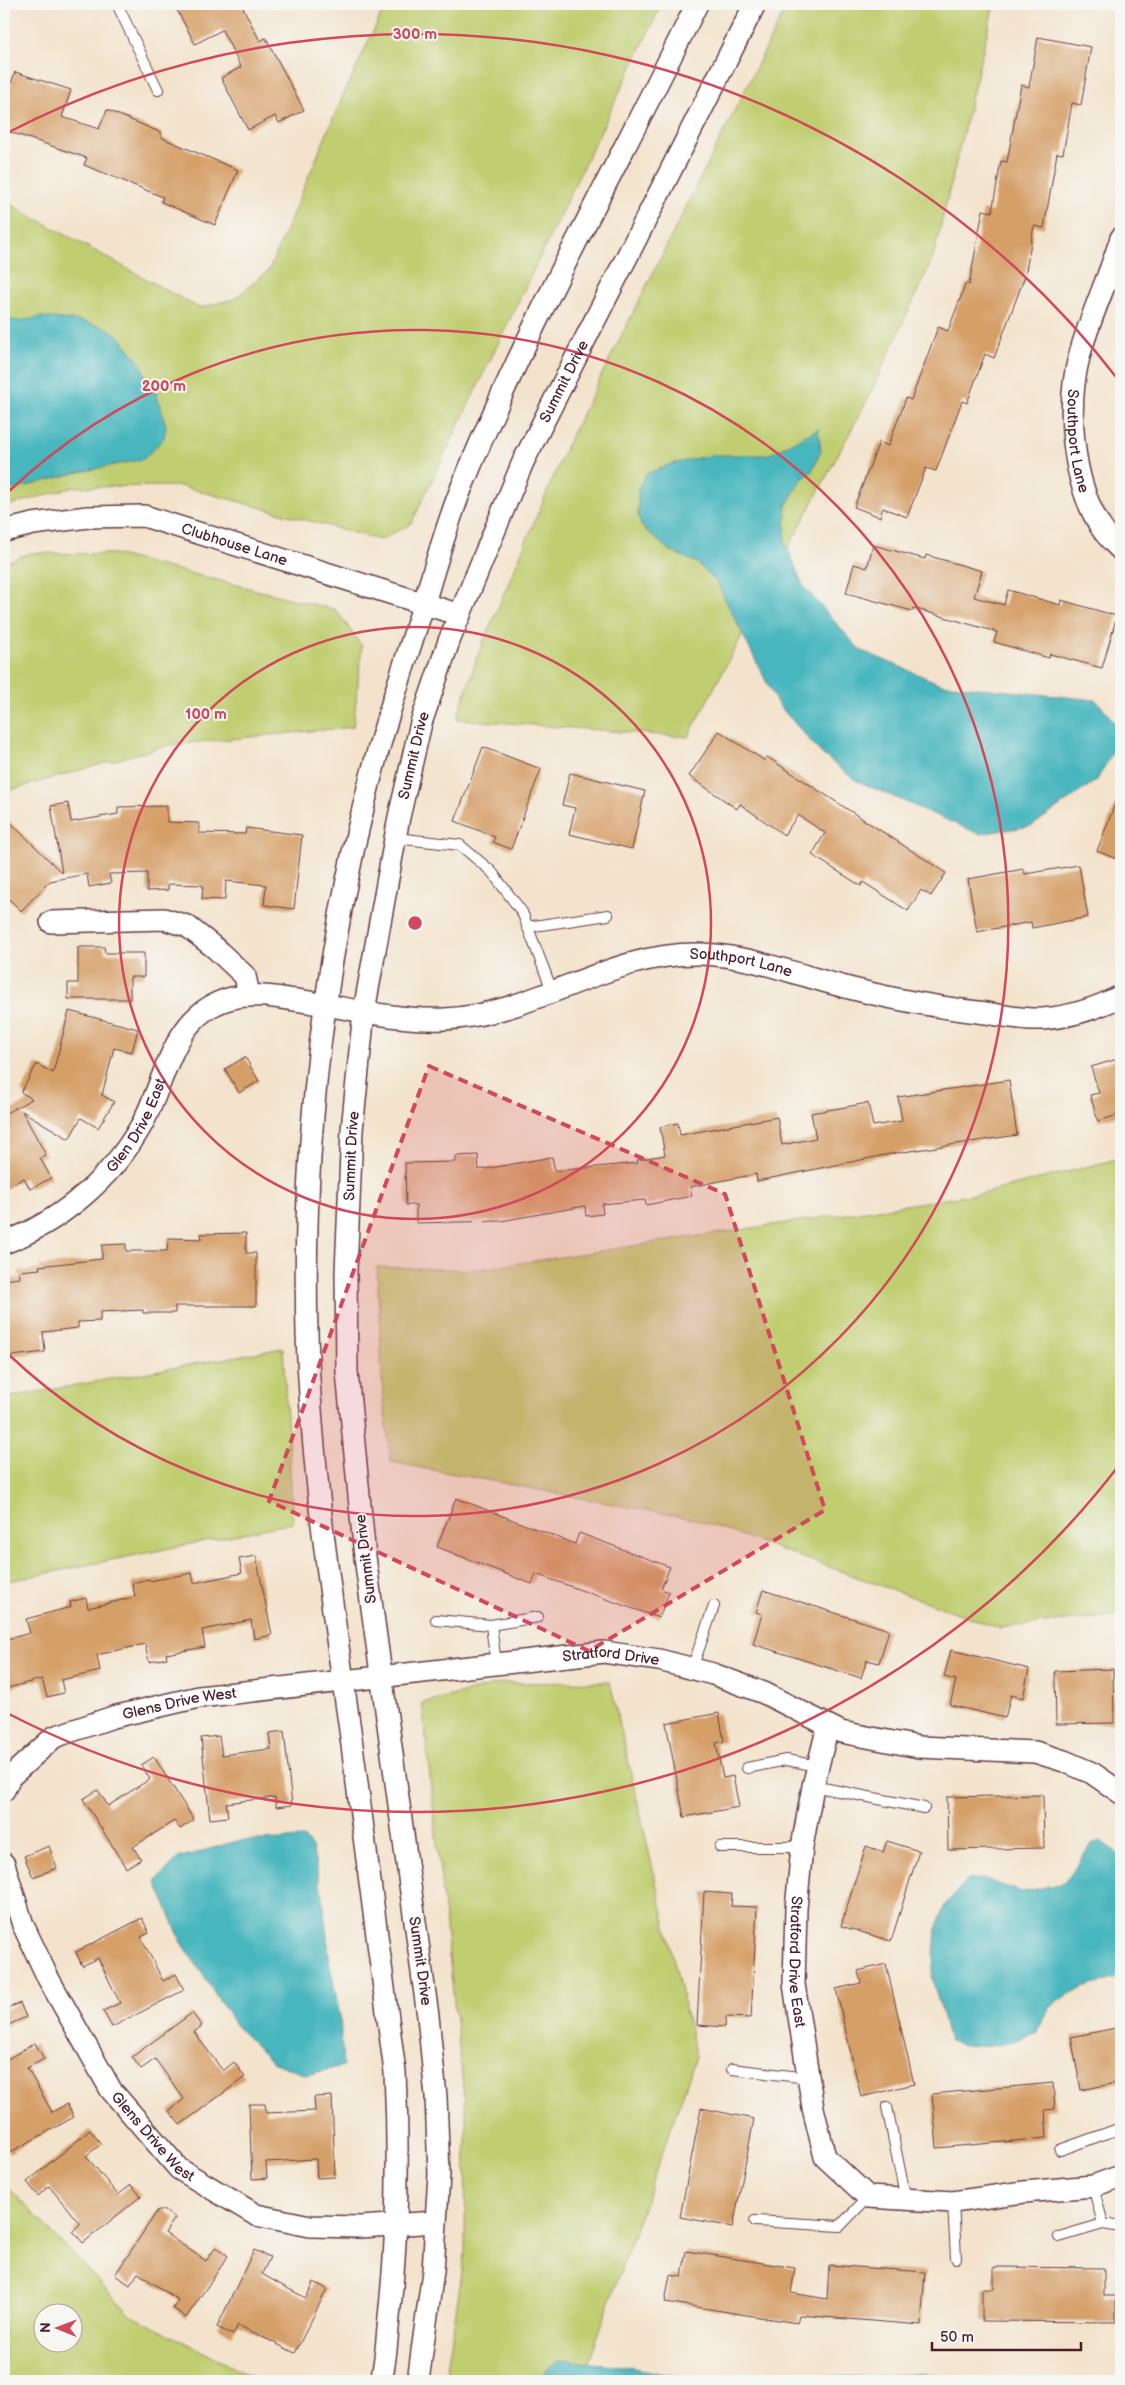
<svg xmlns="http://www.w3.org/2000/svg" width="1125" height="2385" viewBox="0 0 1125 2385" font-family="'Balsamiq Sans',sans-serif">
  <rect width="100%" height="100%" fill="#f6f6f2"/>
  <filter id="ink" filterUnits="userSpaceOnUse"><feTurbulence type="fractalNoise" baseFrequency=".02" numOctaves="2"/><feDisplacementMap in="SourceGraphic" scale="10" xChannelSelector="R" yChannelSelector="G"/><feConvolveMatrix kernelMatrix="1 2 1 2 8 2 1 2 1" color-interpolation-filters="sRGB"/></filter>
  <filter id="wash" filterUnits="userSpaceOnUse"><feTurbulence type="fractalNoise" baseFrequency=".0096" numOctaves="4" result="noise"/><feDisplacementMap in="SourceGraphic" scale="20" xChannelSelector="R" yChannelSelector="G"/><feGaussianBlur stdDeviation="1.12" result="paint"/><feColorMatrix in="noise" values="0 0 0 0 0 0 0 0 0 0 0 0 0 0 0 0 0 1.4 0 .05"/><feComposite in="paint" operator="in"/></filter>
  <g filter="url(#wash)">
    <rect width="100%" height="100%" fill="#f3e3cc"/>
    <path fill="#c0cd6f" stroke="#85764d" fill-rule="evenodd" d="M386,4h276l-251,520 -31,16 -199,-54 -107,1 -70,20v-306l195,107 35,-9 35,-29 72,-170z
      M788,4h206l-61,254 -67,144 -178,335 -231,-18 20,-62 92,-217z
      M30,553l84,1 222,56 26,36 -9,81 -185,18 -164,47v-229z
      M1121,1158v457l-122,13 -301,-108 -307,-58 -8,-62 -6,-133 97,3 511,-77z
      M283,1348l10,175 -289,59v-184z
      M610,1682l86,375 -114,324h-137l20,-128 1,-139 -44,-411 81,-20z
      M4,2183l128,133 129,65h-257zM72,2312v30h-30v-30z"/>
    <path fill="#47b6be" stroke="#486a74" d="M325,4h35l-20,6z
      M41,317l39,4 27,7 11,7 24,30 5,17 9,10 10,34 -2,12 -20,21 -69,14 -71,19v-173l16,2z
      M818,429l3,22 -9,20 -11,9 -15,26 -1,36 18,44 57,64 81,34 155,16 25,30v7l-24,43 -65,46 -53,8 -124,-54 -34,-27 -44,-50 -60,-120 -20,-20 -27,-12 -29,-25 -3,-12v-25l8,-15 26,-10 39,-9h57z
      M304,1838l8,9 11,51 7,67 10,51 3,50 -37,9 -34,-13 -36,-36 -55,-85 -25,-60 22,-23 59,-17z
      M1101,1841l16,12 4,7v117c-37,11 -70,14 -84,55 -32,13 -53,20 -88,9l-17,-63 4,-49 9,-24 22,-25 16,-1 39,13 43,-9 26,-39z
      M563,2360l60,6 82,15h-166c5,-12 12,-17 24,-21z
      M922,2373l55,8h-221c55,-9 111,0 166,-8z"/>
    <g id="blocks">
      <path fill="#d59f67" d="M174,4h67l19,37 6,-3 38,72 -25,13 -4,-7 -27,14 -27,-52 20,-11 -19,-37 -27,14z
        M1038,37l53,10 -10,58 -9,-2 -9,51 -6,-1 -13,75 -10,-2 -9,50 -31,82 -9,-4 -18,49 -5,-2 -26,70 -10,-3 -19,49 -24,-9 -3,9 -26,-10 25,-65 9,4 18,-48 5,2 27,-73 10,4 18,-48 3,2 14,-75 9,2 9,-51 6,1 14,-77 8,2z
        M15,72l56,18 -9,27 37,12 8,-19 55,23 -2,4 78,33 -23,55 -54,-23 2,-5 -79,-32 3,-7 -83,-28v-35l3,1z
        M873,545l52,14 1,-4 56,16 -8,26 30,8 4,-15 52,15 1,-5 56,16 -15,52 -52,-14 -1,4 -55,-16 3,-10 -84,-24 -1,3 -66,-18 8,-29 13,4z
        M719,731l46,30 2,-4 179,116 -15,23 -10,-6 -13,21 -45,-29 -2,4 -49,-31 13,-22 -27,-18 -14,20 -44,-31 -3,5 -48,-33z
        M483,747l58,22 -30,80 -18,-7 2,-5 -40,-16z
        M570,773l75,18 -13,58 -63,-15 6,-26 -13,-3z
        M1120,791h1v70l-24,-10z
        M68,803l3,19 47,-8v-7l49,-1v16l32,1v10l46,1 1,-6 56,7 -8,74 -30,-4 2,-20 -40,-4 -1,19 -23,-1 1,-14 -35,-1v6l-21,1v-18l-38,1 2,9 -22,4 -2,-13 -37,7 -29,30 -17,-17v-78l58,57 -11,-67z
        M1079,865l9,52 -56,11 -1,-6 -54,10 -9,-53 56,-10 1,5z
        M78,947h26l1,6h39v24h-14v22h-62v-16h10z
        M69,1011l69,18 -6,23 -18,-4 -12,47 12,7 -16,26 -17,-10 -12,21 -47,-28 24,44 -6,3 11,20 -21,11 -6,-11 -20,11v-75l28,-15 -11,-7 16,-28 16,9z
        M245,1057l14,24 -20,12 -14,-24z
        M1121,1058v56l-23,7 -8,-26 9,-2 -8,-26z
        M1009,1080l8,55 -127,19 -133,27 -1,-7 -66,13 2,9 -46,9 -1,-5 -43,4 1,10 -17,2 -1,-10 -84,15 -85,2v-18h-10l-1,-42 51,-1v-6l22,-1 1,15 73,-13 3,14 83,-8 -1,-3 28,-5 -5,-28 18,-4 2,12 97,-18 5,28 34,-7 -5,-25 57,-10 5,23 29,-5 -4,-24z
        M246,1233v20h10v53h-81v7h-32v-3l-43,2v9l-22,1v6l-35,4 2,20 -41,5v-77l16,-2 -1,-7 21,-2 -1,-3 63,-7v-14l24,-1v7h41l1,-13 34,1 -1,-5z
        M456,1498l119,46 4,-11 91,34 -9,22 8,3 -10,26 -123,-44 -4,10 -95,-37z
        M256,1556l16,79 -18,4 -3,-19 -24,5 -25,5 3,17 -39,7 1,4 -18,4 -4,-18 -48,11 3,16 -39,9 3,13 -17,4 -5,-18 -38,10v-49l26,-7 -4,-14 45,-12 -1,-5 16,-4 2,10 47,-11 -3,-14 17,-4 1,2 42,-8 2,10 48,-10 -3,-14z
        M763,1590l126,40 -10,33 -12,-3 -6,18 -108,-34 9,-30 -6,-2z
        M951,1650l78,19 -6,29 -12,-3 -6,23 -55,-13 6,-25 -12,-3z
        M1113,1669l1,54 -58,1 -1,-53z
        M719,1713l5,28 -8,2 7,35 10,-2 6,31 -55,10 -18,-94z
        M284,1731l8,74 -16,2 -1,-10 -49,6 2,14 -18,2 -9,-81 18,-2 3,19 49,-6 -2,-16z
        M154,1757l40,63 -14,9 -6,-8 -41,26 8,12 -15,9 -43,-69 15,-9 10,16 42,-27 -9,-14z
        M1043,1795l1,53 -96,2 -1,-53z
        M887,1841l32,10 -28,90 -50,-15 25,-80 17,6z
        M49,1846l8,22 -24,9 -9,-21z
        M704,1892l28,2 -1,12 26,1 -6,111 -25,-1 -1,10 -28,-2z
        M142,1918l7,15 -8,4 22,44 13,-7 8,16 -72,37 -9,-16 17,-8 -22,-45 -16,8 -6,-14z
        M886,1964l28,120 -53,13 -25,-108 25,-6 -3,-12z
        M20,2003l6,14 -22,10v-17z
        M192,2013l10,13 -8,6 29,39 11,-9 11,15 -65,48 -11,-14 15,-12 -29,-40 -14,10 -9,-12z
        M1121,2027v55l-40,8 -10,-53z
        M35,2043l9,16 -17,9 25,44 15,-8 7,13 -65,36 -5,-9v-83z
        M1053,2083l2,26 -10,1 2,28 -110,10 -5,-54z
        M332,2096l3,81 -18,1 -1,-19 -50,3 1,16 -15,1 -3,-75h16l1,9 49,-2 -1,-14z
        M701,2108l53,11 -21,108 -53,-10z
        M90,2130l11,14 -15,12 32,39 13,-10 10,11 -58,47 -10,-12 7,-7 -31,-38 -11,10 -11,-14z
        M158,2210h6l11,8 -10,15 41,28 10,-14 12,9 -42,62 -13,-10 5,-8 -40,-27 -8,12 -15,-10z
        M254,2250l16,7 -8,17 21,12 23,12 8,-16 13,7 -32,64 -57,-28 -5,10 -16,-8z
        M686,2251l109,17 -4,25 36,6 2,-34 96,7 -4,53 -122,-10 -2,8 -132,-21 5,-27 12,2z
        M994,2267l110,1v28h12v26l-134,-1v-32h12z"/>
    </g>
  </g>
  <g filter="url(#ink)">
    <use href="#blocks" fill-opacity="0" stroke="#633c43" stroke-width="1"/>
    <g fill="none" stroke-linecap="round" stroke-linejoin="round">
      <defs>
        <path id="service" d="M117,4l41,86
          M395,838l65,7 31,26 31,41 31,81
          M527,927l81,-12
          M436,1620l55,5 5,39
          M491,1625l47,-8
          M692,1668l22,-62
          M747,1768l39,-8 32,6
          M813,1786l111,22
          M720,1847h82
          M732,2069l76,9
          M887,2107l19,93
          M1060,2150l61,-22
          M953,2202l3,56
          M755,2221l85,5 28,-29
          M1103,2224l18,3
          M1059,2237l44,-13 -10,-38"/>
        <g id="minor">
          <path id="s1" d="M1121,238c-12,40 -31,78 -42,119 -13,50 -7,122 20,167 5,10 14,18 22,26"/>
          <path id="s2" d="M4,531l29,-7 55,-7 56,-1 316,99"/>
          <path d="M51,922l113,-3 23,7 28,22 30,28 4,19"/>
          <path id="s3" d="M4,1243c56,-21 107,-64 137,-117 26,-46 30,-113 91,-128 21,-5 42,-1 63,2 50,7 100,21 150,19 93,-5 162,-67 256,-65 41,2 67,11 105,22 59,18 119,30 180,37 18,3 38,7 57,6 27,-2 54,-11 78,-23"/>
          <path id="s4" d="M828,1726l-15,60 -11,61 -6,62 -2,75 19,124 12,49 43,40 85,5 71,-10 69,-6 28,-10"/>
          <path id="s5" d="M4,1790l6,-13 44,-40 59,-20 86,-20 405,-45 55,8 54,14 51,19 77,39 78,15 116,5 29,9 28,12 29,20"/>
          <path id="s6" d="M4,1864l19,61 25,53 63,112 68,79 77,46 54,11 50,1 76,-5"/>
          <path d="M381,2381c5,-21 6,-43 8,-64 9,-82 10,-163 6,-245 -14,-114 -29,-228 -45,-342 -19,-132 -39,-264 -43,-397 -5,-183 16,-368 61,-545 14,-56 32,-111 50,-166 14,-44 26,-90 43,-133 68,-167 157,-324 236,-485"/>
          <path id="s7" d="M418,2381l15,-110 6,-97 -3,-77 -8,-81 -63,-459 -18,-185 -1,-100 6,-142 12,-119 35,-194 22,-94 28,-82 74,-179 232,-458"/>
        </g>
      </defs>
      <use href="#service" stroke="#633c43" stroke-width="12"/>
      <use href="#minor" stroke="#633c43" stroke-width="24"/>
      <use href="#service" stroke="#fff" stroke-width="10"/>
      <use href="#minor" stroke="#fff" stroke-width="21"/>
    </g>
  </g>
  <path fill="#d1495b" fill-opacity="0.2" stroke="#d1495b" stroke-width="4" stroke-dasharray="10 6" stroke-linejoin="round" d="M429,1066l296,128 100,316 -236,141 -320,-150z"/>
  <g fill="none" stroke="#d1495b" stroke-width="2.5">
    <circle cx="415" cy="923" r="296"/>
    <path d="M7 493A593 593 0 1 1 7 1353"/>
    <path d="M1120 1464A889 889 0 0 1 5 1712M5 134A889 889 0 0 1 1120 382"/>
  </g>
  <g text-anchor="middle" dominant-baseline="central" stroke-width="4" stroke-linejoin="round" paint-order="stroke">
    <g font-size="15" fill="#4a1f2b" stroke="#f6f6f2">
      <text stroke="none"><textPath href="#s7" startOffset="2042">Summit Drive</textPath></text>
      <text stroke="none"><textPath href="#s1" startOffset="211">Southport Lane</textPath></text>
      <text stroke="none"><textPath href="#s2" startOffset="236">Clubhouse Lane</textPath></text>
      <text stroke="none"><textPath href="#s7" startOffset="1638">Summit Drive</textPath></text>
      <text stroke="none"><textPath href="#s3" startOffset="869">Southport Lane</textPath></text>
      <text stroke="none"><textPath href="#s3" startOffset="182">Glen Drive East</textPath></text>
      <text stroke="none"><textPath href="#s7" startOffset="1232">Summit Drive</textPath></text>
      <text transform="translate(366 1559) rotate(-97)">Summit Drive</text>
      <text stroke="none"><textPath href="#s5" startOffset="639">Stratford Drive</textPath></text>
      <text stroke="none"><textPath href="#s5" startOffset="204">Glens Drive West</textPath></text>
      <text transform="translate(420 1961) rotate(82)">Summit Drive</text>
      <text stroke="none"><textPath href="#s4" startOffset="239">Stratford Drive East</textPath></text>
      <text stroke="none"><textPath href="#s6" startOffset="314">Glens Drive West</textPath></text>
    </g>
  </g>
  <circle cx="415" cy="923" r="8" fill="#d1495b" stroke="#f6f6f2" stroke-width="2.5"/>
  <g font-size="15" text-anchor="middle" font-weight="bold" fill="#d1495b" stroke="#f6f6f2" stroke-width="4" stroke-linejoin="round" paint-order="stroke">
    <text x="415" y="39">300 m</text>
    <text x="164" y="391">200 m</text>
    <text x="206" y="719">100 m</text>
  </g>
  <rect width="1125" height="2385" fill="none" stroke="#f6f6f2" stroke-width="20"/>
  <g transform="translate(58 2328) rotate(271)"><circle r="24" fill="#f6f6f2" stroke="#b1a0a2"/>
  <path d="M0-4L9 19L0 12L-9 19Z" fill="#d1495b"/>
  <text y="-8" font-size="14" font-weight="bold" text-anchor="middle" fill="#4a1f2b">N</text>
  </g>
  <path d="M932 2342v8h149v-8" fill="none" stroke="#4a1f2b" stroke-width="2.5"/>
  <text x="940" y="2342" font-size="15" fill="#4a1f2b" stroke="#f6f6f2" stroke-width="4" paint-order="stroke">50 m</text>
</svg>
